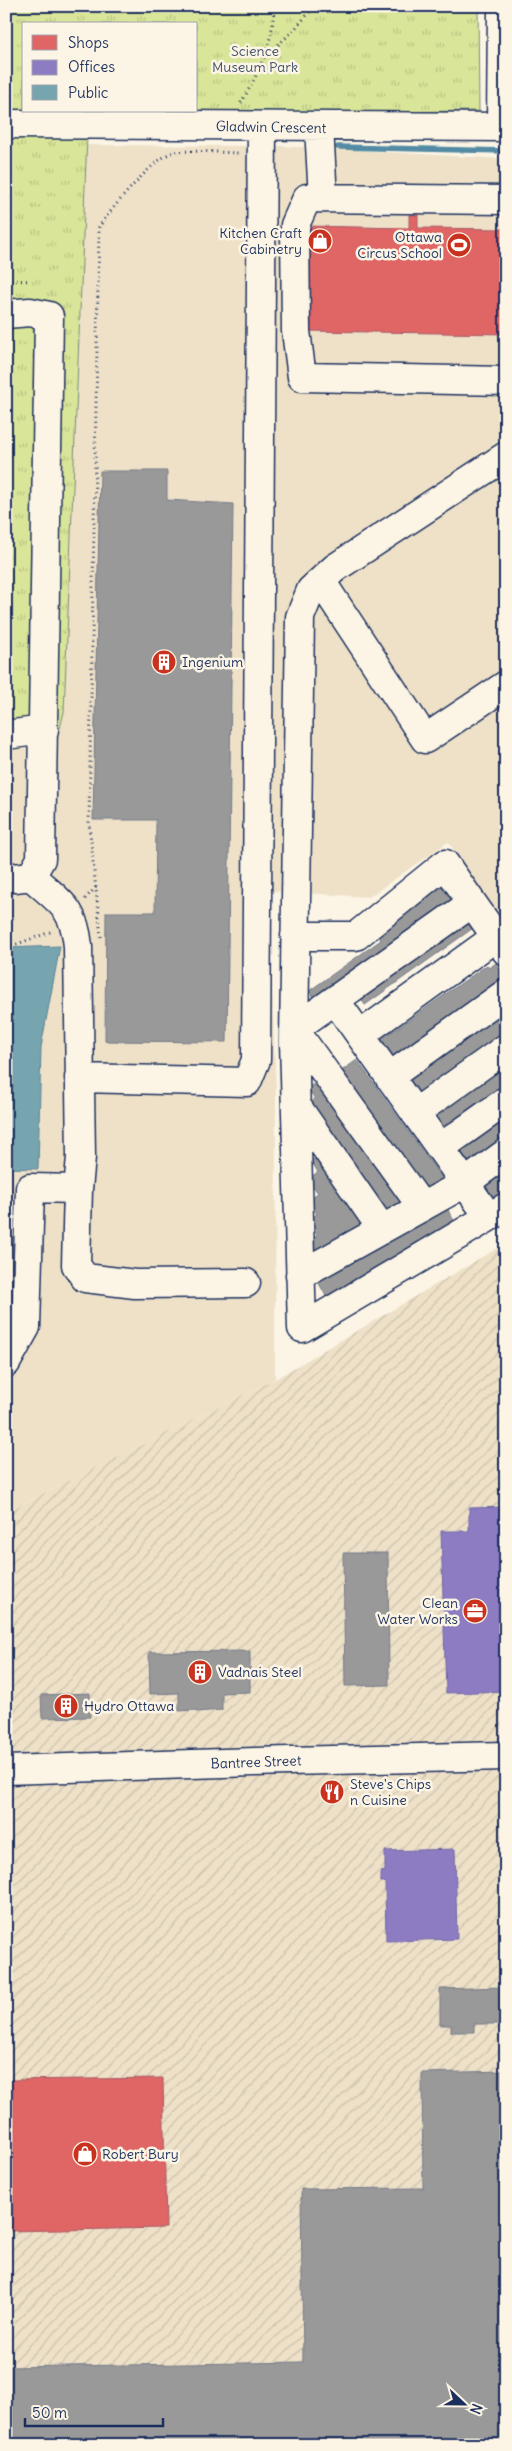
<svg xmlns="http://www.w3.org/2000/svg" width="512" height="2451" viewBox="0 0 512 2451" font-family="Delius,sans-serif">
  <defs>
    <pattern id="industrial-furrows" width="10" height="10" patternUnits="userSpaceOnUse" patternTransform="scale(1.25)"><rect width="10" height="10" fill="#eee1c8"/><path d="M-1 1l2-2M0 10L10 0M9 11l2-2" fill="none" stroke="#ccc1ae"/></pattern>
    <pattern id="grass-tufts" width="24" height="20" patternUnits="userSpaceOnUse" patternTransform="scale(1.25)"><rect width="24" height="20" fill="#d9e598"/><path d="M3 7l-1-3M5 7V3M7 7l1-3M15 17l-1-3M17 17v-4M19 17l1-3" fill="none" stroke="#bac585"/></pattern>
  </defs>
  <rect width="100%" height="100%" fill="#fcf5e5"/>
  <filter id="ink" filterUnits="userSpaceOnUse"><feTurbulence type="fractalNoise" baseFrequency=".02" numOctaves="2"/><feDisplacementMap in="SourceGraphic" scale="10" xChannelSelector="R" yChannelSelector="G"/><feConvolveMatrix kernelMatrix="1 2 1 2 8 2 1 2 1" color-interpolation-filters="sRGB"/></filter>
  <g filter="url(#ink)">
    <path fill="#eee1c8" d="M86,145l197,1 223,13v765l-58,-82 -79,55 -100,-6 7,204 -1,284 -269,133v-786l58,-14z"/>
    <path fill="url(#industrial-furrows)" d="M506,1243v1202h-500v-933l269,-133z"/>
    <path fill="url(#grass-tufts)" stroke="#7a8a7b" d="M6,6h472l1,105 -235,2 -48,-2v-87h-172v87h64l-24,601 -5,20 -31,-5 -22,-1z"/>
    <path fill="#e06666" stroke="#a55664" d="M409,215h9v13l88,1v105l-201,-3 2,-105 102,2z
      M163,2078l3,150 -160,3v-151z"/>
    <path fill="#8e7cc3" stroke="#6c65a5" d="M506,1507v184l-60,2 -5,-162h28v-23z
      M455,1849l2,90 -71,2 -1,-59h-4v-10l4,-1v-20z"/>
    <path fill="#76a5af" stroke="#5b8297" d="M60,946l-19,101 -3,122 -32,-1v-220z"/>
    <path fill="#999" stroke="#737987" d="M100,471h67v29l66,4 -6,538 -122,-1 1,-129h49l1,-92h-63z
      M446,884l12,18 -141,100 -8,-11 72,-51 -4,-7z
      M468,915l8,11 -111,79 -7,-11z
      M496,963l10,14v6l-112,78 -15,-20 108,-76 2,3z
      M506,1004v31l-91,64 -14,-21z
      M506,1057v32l-59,41 -2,-3 -7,4 -13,-17z
      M357,1060l86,120 -21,15 -86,-120z
      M318,1081l86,121 -21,15 -78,-110 10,-8 -7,-11z
      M506,1111v32l-40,28 -15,-21z
      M318,1156l47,66 -49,34 -10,-14 11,-7 -10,-14 10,-7 -10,-14 11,-7 -10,-14 10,-7 -7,-11z
      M506,1163v27l-14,9 -12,-18z
      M444,1203l13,23 -130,72 -12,-22z
      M343,1553h45l1,132 -44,1z
      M250,1651v41l-28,1v17l-26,2v-2l-17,1v-18l-29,1 -1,-42z
      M90,1693v24l-48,1 -1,-23z
      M503,1987l3,2v35h-32v8h-23v-7h-11v-36z
      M506,2071v374h-500v-78l297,-5 -2,-173 122,-1 -1,-115z"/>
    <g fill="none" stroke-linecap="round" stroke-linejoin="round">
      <path stroke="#538ba4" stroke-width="5.5" d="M338,147l168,4"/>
      <defs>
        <path id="minor" d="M6,124l500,3
          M319,127l4,71
          M501,127l1,-121
          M506,200l-199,-2 -12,27 1,106 6,46 204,4
          M6,314l24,-2 19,4 -8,543 -10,17 -16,2 -9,-3
          M506,456l-171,112 -24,22 -11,27 -6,424 8,287 204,-121
          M321,581l104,158 81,-54
          M6,735l38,-5
          M31,876c28,26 43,30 47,70l3,211 -3,32 -2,76 9,13 50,6 111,-1
          M295,936h61l89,-72 61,87
          M335,1000l154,217
          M360,1035l136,-98
          M389,1077l117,-84
          M79,1078l168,4 9,-22 6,-934
          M296,1105l86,124
          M415,1113l91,-65
          M440,1148l66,-47
          M422,1207l-128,-178 178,-126
          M300,1275l165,-92 41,-30
          M6,1363l20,-36 4,-139 48,1
          M6,1770l282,-9 218,-5"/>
      </defs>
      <use href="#minor" stroke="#1b2f5e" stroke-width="31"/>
      <path stroke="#1b2f5e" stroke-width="3" stroke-dasharray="1 4" stroke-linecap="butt" d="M267,55l26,-24 22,-25
        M241,103c19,-33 32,-58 33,-97
        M6,280l25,1
        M7,899l-1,49 47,-17
        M85,899l12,-13
        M101,937l-12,-114 10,-596c13,-19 52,-66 72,-74 11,-4 55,0 69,0"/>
      <use href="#minor" stroke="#fcf5e5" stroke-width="28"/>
    </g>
  </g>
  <defs>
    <symbol id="shop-disc" viewBox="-11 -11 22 22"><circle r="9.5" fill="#c8321e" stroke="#fcf5e5"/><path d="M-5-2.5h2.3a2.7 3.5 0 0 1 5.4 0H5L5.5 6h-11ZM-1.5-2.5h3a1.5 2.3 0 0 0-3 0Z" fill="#fff"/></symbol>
    <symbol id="stadium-disc" viewBox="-11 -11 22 22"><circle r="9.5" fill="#c8321e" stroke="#fcf5e5"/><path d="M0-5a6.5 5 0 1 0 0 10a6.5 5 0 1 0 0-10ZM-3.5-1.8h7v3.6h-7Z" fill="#fff"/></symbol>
    <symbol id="building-disc" viewBox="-11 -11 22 22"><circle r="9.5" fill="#c8321e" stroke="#fcf5e5"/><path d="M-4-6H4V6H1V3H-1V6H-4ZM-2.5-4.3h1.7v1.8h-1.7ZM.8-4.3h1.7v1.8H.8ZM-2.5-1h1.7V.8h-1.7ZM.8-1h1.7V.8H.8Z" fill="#fff"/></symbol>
    <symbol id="office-disc" viewBox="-11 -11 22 22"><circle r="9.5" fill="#c8321e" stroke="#fcf5e5"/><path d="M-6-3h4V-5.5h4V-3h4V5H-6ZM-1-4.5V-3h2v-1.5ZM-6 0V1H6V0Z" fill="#fff"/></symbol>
    <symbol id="restaurant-disc" viewBox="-11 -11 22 22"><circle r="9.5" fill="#c8321e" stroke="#fcf5e5"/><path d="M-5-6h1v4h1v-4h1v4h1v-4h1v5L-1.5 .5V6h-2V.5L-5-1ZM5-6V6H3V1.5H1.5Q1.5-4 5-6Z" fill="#fff"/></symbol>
  </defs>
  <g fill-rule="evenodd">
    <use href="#shop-disc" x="306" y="227" width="28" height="28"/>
    <use href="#stadium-disc" x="445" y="231" width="28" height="28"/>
    <use href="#building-disc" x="150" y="648" width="28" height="28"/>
    <use href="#office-disc" x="461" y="1597" width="28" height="28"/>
    <use href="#building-disc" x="186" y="1658" width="28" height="28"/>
    <use href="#building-disc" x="52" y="1692" width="28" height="28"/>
    <use href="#restaurant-disc" x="318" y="1778" width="28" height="28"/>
    <use href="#shop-disc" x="71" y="2140" width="28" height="28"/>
  </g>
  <g text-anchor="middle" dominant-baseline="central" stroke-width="5" stroke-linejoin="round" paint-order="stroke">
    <g font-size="14" fill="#41536a" stroke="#fcf5e5">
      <text x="255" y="51">Science<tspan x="255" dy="16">Museum Park</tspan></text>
    </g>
    <g font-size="14" fill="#1b2f5e" stroke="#fcf5e5">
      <text transform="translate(271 127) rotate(1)">Gladwin Crescent</text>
      <text transform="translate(256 1762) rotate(-2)">Bantree Street</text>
    </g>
    <g font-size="14" fill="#1b2f5e" stroke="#fcf5e5" text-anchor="start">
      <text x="302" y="233" text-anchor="end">Kitchen Craft<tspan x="302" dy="16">Cabinetry</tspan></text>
      <text x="442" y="237" text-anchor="end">Ottawa<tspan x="442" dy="16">Circus School</tspan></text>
      <text x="182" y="662">Ingenium</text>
      <text x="458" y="1603" text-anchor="end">Clean<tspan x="458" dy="16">Water Works</tspan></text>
      <text x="218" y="1672">Vadnais Steel</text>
      <text x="84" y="1706">Hydro Ottawa</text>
      <text x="350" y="1784">Steve's Chips<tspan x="350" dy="16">n Cuisine</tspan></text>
      <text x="102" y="2154">Robert Bury</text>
    </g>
  </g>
  <rect width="512" height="2451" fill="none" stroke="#fcf5e5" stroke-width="25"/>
  <rect x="12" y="12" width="487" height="2426" fill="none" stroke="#1b2f5e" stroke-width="2" filter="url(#ink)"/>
  <rect x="22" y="22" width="175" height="90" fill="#fcf5e5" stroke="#a2a6af"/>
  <rect x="32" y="35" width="25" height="15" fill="#e06666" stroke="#a2a6af"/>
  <text x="68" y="48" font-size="15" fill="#1b2f5e">Shops</text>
  <rect x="32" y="60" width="25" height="15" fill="#8e7cc3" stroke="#a2a6af"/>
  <text x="68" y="72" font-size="15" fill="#1b2f5e">Offices</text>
  <rect x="32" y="85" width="25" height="15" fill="#76a5af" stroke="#a2a6af"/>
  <text x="68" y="98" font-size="15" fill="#1b2f5e">Public</text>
  <g transform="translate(464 2404) rotate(112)" stroke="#fcf5e5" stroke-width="4" paint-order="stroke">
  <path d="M0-4L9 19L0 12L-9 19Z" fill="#1b2f5e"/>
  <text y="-8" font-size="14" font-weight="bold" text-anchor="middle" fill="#1b2f5e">N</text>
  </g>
  <path d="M25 2418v8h138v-8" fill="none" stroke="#1b2f5e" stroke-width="2.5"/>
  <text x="32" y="2418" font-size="15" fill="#1b2f5e" stroke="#fcf5e5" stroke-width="4" paint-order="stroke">50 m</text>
</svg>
